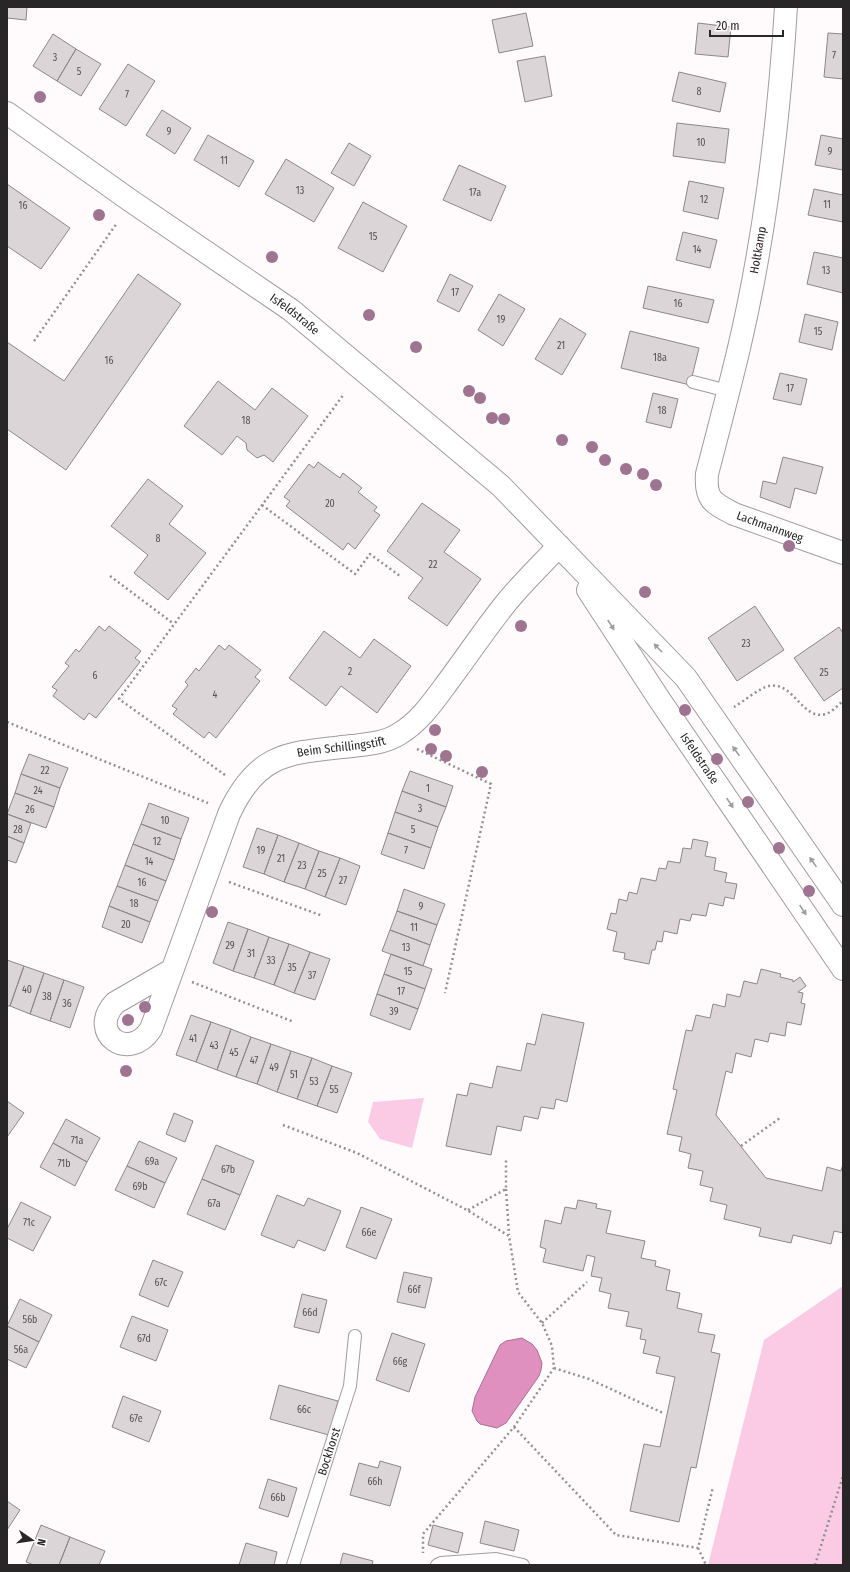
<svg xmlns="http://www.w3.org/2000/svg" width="850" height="1572" viewBox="0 0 850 1572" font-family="'Fira Sans Condensed',sans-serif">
  <rect width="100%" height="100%" fill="#fffafc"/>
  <path fill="#fbcbe5" d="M424,1098l-12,50 -32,-9 -12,-17 5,-20z
    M843,1286v279h-135l56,-225z"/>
  <path fill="#df90bf" stroke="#a87091" d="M522,1338l10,6 5,6 5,13 -1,7 -2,6 -33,47 -9,5 -17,-4 -3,-3 -5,-10 3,-14 25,-52 6,-4z"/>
  <path fill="#dbd5d8" stroke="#8d878a" d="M7,7h20l-1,13 -19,-2z
    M526,13l7,33 -34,7 -7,-33z
    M698,23l33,4 -3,30 -33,-3z
    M828,33l15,1v45l-19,-2z
    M53,34l23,15 -19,32 -24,-15z
    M76,49l25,15 -20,32 -24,-15z
    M545,56l7,40 -27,6 -8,-41z
    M128,64l27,17 -29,45 -27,-17z
    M679,72l47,11 -6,29 -48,-11z
    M162,110l29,18 -16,26 -29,-19z
    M677,123l52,6 -4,34 -52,-7z
    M208,135l46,26 -15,26 -45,-27z
    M821,135l22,4v31l-28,-5z
    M349,143l22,13 -17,30 -23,-13z
    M286,159l48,29 -20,34 -49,-28z
    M459,165l47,21 -15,35 -48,-21z
    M689,181l35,7 -6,31 -35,-8z
    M7,184l63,44 -29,41 -34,-23z
    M814,189l29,6v27l-35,-7z
    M363,202l44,24 -24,46 -45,-24z
    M683,232l34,8 -7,28 -34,-8z
    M814,252l29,6v35l-36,-9z
    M138,274l43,30 -115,166 -59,-41v-87l57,39z
    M450,274l23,12 -14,26 -22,-11z
    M648,286l66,14 -6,23 -65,-15z
    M499,294l26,15 -22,37 -25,-16z
    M805,314l33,8 -6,28 -33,-8z
    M560,318l26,16 -24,41 -27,-16z
    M630,331l69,17 -9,37 -69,-17z
    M780,373l27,6 -6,26 -28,-6z
    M218,381l37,29 17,-22 36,28 -35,46 -9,-7 -7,3 -10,-8 -1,-7 -9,-7 -15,19 -38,-29z
    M653,393l25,6 -7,29 -25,-6z
    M783,457l40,10 -7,27 -21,-6 -5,20 -30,-11 3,-16 13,3z
    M318,462l22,16 3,-5 19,15 -4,4 19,15 -3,4 6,4 -25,34 -7,-6 -5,7 -57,-44 4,-5 -6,-4 25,-33 5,4z
    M148,479l35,27 -14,18 37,29 -38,47 -34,-27 14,-18 -37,-29z
    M422,503l38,27 -16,22 37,27 -34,47 -39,-28 15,-20 -36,-27z
    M755,606l29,44 -47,31 -29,-43z
    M99,626l6,5 4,-5 32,25 -6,7 5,4 -44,56 -7,-5 -5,7 -31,-24 4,-6 -5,-3 17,-21 -4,-3 11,-14 3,3z
    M839,627l4,6v55l-19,13 -30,-43z
    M324,631l36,27 14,-19 37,27 -34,47 -36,-27 -15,20 -37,-28z
    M219,645l6,5 4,-5 32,25 -6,7 5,4 -44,57 -7,-6 -5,6 -31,-24 4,-5 -5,-3 16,-21 -3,-3 11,-14 3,3z
    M29,754l39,14 -8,20 -39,-14z
    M410,771l43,15 -7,21 -44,-16z
    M21,774l39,14 -6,19 -39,-14z
    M402,791l44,16 -8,20 -43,-15z
    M15,793l39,14 -8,21 -39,-14z
    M149,803l40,15 -8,21 -40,-15z
    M395,812l43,15 -7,21 -43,-15z
    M7,814l24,9 -7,20 -17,-7z
    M141,824l40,15 -7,21 -41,-16z
    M257,828l21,7 -14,39 -21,-7z
    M388,833l43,15 -7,21 -43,-15z
    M278,835l21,8 -15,39 -20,-8z
    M7,836l17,7 -8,20 -9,-3z
    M693,839l15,3 -3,14 11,2 -2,12 13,3 -2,9 12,2 -3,15 -9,-2 -2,9 -14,-3 -3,13 -14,-2 -2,7 -10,-2 -3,15 -13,-3 -2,11 -5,-1 -2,9h-3l-3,14 -25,-5 1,-6 -12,-2 4,-19 -10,-3 4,-16 5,1 3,-15 8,2 2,-9 8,2 4,-16 15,3 3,-13 7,1 2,-8 12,2 3,-15 8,1z
    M299,843l20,8 -14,38 -21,-7z
    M133,844l41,16 -8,21 -41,-16z
    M319,851l21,7 -15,39 -20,-8z
    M340,858l20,8 -14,39 -21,-8z
    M125,865l41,16 -8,20 -41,-15z
    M117,886l41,15 -8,21 -41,-16z
    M404,889l41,15 -8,21 -40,-14z
    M109,906l41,16 -8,21 -40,-16z
    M397,911l40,14 -7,20 -40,-15z
    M228,922l20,7 -15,42 -20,-8z
    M248,929l21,8 -15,41 -21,-7z
    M390,930l40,15 -7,21 -41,-15z
    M269,937l20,7 -15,41 -20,-7z
    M289,944l21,8 -16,41 -20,-8z
    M310,952l20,7 -15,41 -21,-7z
    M391,954l41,15 -7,20 -41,-15z
    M7,960l17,6 -14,40h-3z
    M24,966l20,7 -14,41 -20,-8z
    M761,969l20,5 -1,3 13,3v2l7,-5 6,9 -8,6 5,1 -2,10 4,1 -4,21 -14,-3 -2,14 -15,-3 -2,9 -13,-3 -4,18 -15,-4 -4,20 -6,-2 -10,44 50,63 56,13 5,-24 14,4 2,-7v69l-9,-2 -3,13 -38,-9 -2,8 -32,-7 2,-8 -37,-9 3,-14 -17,-4 3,-13 -13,-3 3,-14 -15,-3 3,-14 -12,-3 3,-14 -15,-3 10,-44 -4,-1 13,-59 6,1 4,-16 14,3 3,-14 12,3 2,-13 13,3 4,-16 13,3z
    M44,973l20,7 -14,41 -20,-7z
    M384,974l41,15 -7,20 -41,-15z
    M64,980l20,7 -14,41 -20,-7z
    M377,994l41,15 -8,21 -40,-15z
    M542,1014l42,9 -17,79 -11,-3 -2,10 -13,-2 -3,12 -14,-3 -3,15 -24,-5 -6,29 -45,-9 11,-52 10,2 3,-13 22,5 5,-22 24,5 6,-28 8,2z
    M191,1015l20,7 -15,40 -20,-7z
    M211,1022l20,7 -14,41 -21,-8z
    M231,1029l20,8 -15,40 -19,-7z
    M251,1037l20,7 -14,40 -21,-7z
    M271,1044l20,7 -14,41 -20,-8z
    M291,1051l21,7 -15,41 -20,-7z
    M312,1058l20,8 -15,40 -20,-7z
    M332,1066l20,7 -15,40 -20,-7z
    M7,1101l17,12 -17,24z
    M174,1113l19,8 -8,21 -19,-8z
    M66,1119l34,19 -13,24 -34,-19z
    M139,1141l38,17 -12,25 -38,-17z
    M53,1143l34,19 -12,24 -35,-19z
    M216,1145l38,16 -14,34 -38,-16z
    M127,1166l38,17 -11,25 -39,-18z
    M202,1179l38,16 -15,35 -38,-16z
    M277,1195l27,11 4,-8 33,13 -16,40 -27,-11 -4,8 -33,-13z
    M578,1200l19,4 -1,4 15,3 -5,22 39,8 -4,17 15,3 -1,5 15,4 -4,20 14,3 -3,15 25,6 -4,18 17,3 -4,17 9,2 -24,114 -5,-1 -12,55 -49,-11 14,-67 16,3 15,-70 -19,-4 4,-16 -17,-4 3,-13 -6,-1 2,-10 -16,-3 3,-14 -21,-4 3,-14 -12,-3 3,-13 -11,-2 4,-19 -8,-2 -4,16 -40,-9 3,-13 -6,-2 5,-27 16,4 4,-17 11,2z
    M21,1202l30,15 -18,34 -26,-13v-9z
    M361,1207l31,12 -16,40 -30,-12z
    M153,1260l30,12 -15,35 -29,-12z
    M404,1272l28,6 -7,30 -28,-6z
    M302,1294l25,6 -8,33 -25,-6z
    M20,1299l32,16 -13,27 -32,-16z
    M132,1316l36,14 -12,31 -36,-14z
    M7,1326l32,16 -13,26 -19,-9z
    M392,1333l33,11 -16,48 -33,-12z
    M279,1385l59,16 -9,34 -59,-16z
    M123,1396l38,15 -12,31 -37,-15z
    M380,1461l21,6 -11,39 -40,-11 9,-32 19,5z
    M268,1479l29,9 -9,29 -29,-9z
    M7,1501l13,9 -13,20z
    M485,1521l34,9 -5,21 -34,-8z
    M41,1525l29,12 -11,28h-25l-8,-3z
    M433,1525l30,8 -5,20 -30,-8z
    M70,1537l35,14 -6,14h-40z
    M246,1543l31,9 -3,13h-35z
    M343,1553l30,8 -1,4h-32z"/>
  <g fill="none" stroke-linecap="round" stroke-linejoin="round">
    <defs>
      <g id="lane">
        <path d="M693,382l35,9"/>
        <path id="s1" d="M293,1565l57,-179 5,-50"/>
        <path d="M437,1565l4,-2 55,-4 27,6"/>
      </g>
      <g id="street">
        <path id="s2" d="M786,7c-7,114 -21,230 -47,341 -10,42 -21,84 -32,126 -2,26 6,29 27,40l109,39"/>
        <path id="s3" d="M172,970l-57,33c-28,30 14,60 36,26l78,-215c29,-63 61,-61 123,-68 16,-2 33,-3 47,-12 22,-13 36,-35 51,-55 17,-23 34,-48 52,-71 17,-22 38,-42 57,-62"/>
      </g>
      <g id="secondary">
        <path id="s4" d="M7,113l124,88 160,109 210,176 185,192 157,227"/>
        <path id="s5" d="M588,590l71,109 184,270"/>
      </g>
    </defs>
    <use href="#lane" stroke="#a29c9f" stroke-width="14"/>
    <use href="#street" stroke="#a29c9f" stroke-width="24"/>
    <use href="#secondary" stroke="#a29c9f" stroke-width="24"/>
    <path stroke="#949192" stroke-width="2.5" stroke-dasharray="2 3" stroke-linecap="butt" d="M34,341l83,-118
      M262,505l93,69 15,-20 30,22
      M110,576l64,48
      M734,707c9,-5 25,-19 35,-21 25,-5 33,35 57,28 6,-2 12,-9 17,-13
      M7,722l201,81
      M417,749l74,35 -46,209
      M225,775l-106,-76 225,-305
      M229,882l94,34
      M192,982l102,40
      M283,1125l74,28 110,57 42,26 9,56 24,31 10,23 2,22 -40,59 -91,107v19
      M741,1146l39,-28
      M506,1189l3,46
      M468,1210l38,-21v-29
      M542,1323l45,-41
      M554,1368l35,11 74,34
      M514,1427l102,108 82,13 15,-61
      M698,1548l8,17
      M815,1565l28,-89"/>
    <use href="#lane" stroke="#fff" stroke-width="12"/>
    <use href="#street" stroke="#fff" stroke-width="22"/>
    <use href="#secondary" stroke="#fff" stroke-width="22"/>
  </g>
  <g fill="#9e7490">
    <circle cx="40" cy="97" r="6"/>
    <circle cx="99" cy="215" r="6"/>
    <circle cx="272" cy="257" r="6"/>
    <circle cx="369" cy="315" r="6"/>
    <circle cx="416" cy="347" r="6"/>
    <circle cx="469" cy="391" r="6"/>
    <circle cx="480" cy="398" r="6"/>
    <circle cx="492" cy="418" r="6"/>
    <circle cx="504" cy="419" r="6"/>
    <circle cx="562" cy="440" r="6"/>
    <circle cx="592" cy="447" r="6"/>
    <circle cx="605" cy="460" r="6"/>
    <circle cx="626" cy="469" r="6"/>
    <circle cx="643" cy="474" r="6"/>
    <circle cx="656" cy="485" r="6"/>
    <circle cx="789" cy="546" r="6"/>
    <circle cx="645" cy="592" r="6"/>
    <circle cx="521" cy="626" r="6"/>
    <circle cx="685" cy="710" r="6"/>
    <circle cx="435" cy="730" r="6"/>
    <circle cx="431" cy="749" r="6"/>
    <circle cx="446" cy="756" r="6"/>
    <circle cx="717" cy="759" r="6"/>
    <circle cx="482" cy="772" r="6"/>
    <circle cx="748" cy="802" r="6"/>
    <circle cx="779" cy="848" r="6"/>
    <circle cx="809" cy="891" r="6"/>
    <circle cx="212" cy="912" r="6"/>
    <circle cx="145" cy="1007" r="6"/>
    <circle cx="128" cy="1020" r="6"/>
    <circle cx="126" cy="1071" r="6"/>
  </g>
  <defs><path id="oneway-solid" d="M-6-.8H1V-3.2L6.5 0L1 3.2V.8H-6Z"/></defs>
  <g fill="#9e9d9e">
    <use href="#oneway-solid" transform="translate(611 625) rotate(57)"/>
    <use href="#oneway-solid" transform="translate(658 648) rotate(-134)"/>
    <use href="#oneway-solid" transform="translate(736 751) rotate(-125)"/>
    <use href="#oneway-solid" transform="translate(730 803) rotate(56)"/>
    <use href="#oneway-solid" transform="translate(813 862) rotate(-125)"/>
    <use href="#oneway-solid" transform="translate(803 910) rotate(56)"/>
  </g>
  <g text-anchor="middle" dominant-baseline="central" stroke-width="3.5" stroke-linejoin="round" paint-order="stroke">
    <g font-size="10" fill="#555253">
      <text x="834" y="56">7</text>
      <text x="55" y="58">3</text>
      <text x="79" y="72">5</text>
      <text x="699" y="92">8</text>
      <text x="127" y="95">7</text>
      <text x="169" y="132">9</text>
      <text x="701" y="143">10</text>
      <text x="830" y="152">9</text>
      <text x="224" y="161">11</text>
      <text x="300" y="191">13</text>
      <text x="475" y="193">17a</text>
      <text x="704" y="200">12</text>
      <text x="827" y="205">11</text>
      <text x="23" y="206">16</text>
      <text x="373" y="237">15</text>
      <text x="697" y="250">14</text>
      <text x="826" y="271">13</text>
      <text x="455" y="293">17</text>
      <text x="678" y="304">16</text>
      <text x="501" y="320">19</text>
      <text x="818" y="332">15</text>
      <text x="561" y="346">21</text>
      <text x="660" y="358">18a</text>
      <text x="109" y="361">16</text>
      <text x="790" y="389">17</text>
      <text x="662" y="411">18</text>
      <text x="246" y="421">18</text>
      <text x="330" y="504">20</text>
      <text x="158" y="539">8</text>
      <text x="433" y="565">22</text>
      <text x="746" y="644">23</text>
      <text x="350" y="672">2</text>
      <text x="824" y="673">25</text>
      <text x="95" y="676">6</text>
      <text x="215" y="695">4</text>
      <text x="45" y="771">22</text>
      <text x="428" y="789">1</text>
      <text x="38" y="791">24</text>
      <text x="420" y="809">3</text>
      <text x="30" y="810">26</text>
      <text x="165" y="821">10</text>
      <text x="18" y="830">28</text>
      <text x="413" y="830">5</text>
      <text x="157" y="842">12</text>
      <text x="261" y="851">19</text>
      <text x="406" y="851">7</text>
      <text x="281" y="859">21</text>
      <text x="149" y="862">14</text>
      <text x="302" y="866">23</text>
      <text x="322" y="874">25</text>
      <text x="343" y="881">27</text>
      <text x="142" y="883">16</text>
      <text x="134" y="904">18</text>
      <text x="421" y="907">9</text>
      <text x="126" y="925">20</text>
      <text x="414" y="928">11</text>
      <text x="230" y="946">29</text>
      <text x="406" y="948">13</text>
      <text x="251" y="954">31</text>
      <text x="271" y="961">33</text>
      <text x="292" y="968">35</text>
      <text x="408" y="972">15</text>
      <text x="312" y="976">37</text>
      <text x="27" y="990">40</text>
      <text x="401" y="992">17</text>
      <text x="47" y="997">38</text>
      <text x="67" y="1004">36</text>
      <text x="394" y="1012">39</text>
      <text x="193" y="1039">41</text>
      <text x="214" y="1046">43</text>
      <text x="234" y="1053">45</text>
      <text x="254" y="1061">47</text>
      <text x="274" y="1068">49</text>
      <text x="294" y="1075">51</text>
      <text x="314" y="1082">53</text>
      <text x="334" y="1090">55</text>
      <text x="77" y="1141">71a</text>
      <text x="152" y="1162">69a</text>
      <text x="64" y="1164">71b</text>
      <text x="228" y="1170">67b</text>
      <text x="140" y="1187">69b</text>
      <text x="214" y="1204">67a</text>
      <text x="29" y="1223">71c</text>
      <text x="369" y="1233">66e</text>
      <text x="161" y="1283">67c</text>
      <text x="414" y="1290">66f</text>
      <text x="310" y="1313">66d</text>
      <text x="30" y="1320">56b</text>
      <text x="144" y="1339">67d</text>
      <text x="21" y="1350">56a</text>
      <text x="400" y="1362">66g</text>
      <text x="304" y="1410">66c</text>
      <text x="136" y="1419">67e</text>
      <text x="375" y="1482">66h</text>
      <text x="278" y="1498">66b</text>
    </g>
    <g font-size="12" fill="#282627" stroke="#fffafc">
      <text transform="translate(758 250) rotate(-80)">Holtkamp</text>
      <text stroke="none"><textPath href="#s4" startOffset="351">Isfeldstraße</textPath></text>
      <text stroke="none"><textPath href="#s2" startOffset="566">Lachmannweg</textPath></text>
      <text stroke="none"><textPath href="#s3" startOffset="520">Beim Schillingstift</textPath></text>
      <text stroke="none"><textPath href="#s5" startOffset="202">Isfeldstraße</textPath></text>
      <text stroke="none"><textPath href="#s1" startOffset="119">Bockhorst</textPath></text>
    </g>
  </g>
  <rect width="850" height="1572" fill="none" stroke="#282627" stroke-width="16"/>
  <g transform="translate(32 1540) rotate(103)" stroke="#fffafc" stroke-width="3" paint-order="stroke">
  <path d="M0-3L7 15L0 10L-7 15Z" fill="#282627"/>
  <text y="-6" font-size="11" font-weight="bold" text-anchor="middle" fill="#282627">N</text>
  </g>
  <path d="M710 30v6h73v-6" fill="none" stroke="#282627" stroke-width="2"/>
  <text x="716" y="30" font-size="12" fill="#282627" stroke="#fffafc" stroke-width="3" paint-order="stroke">20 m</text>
</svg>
